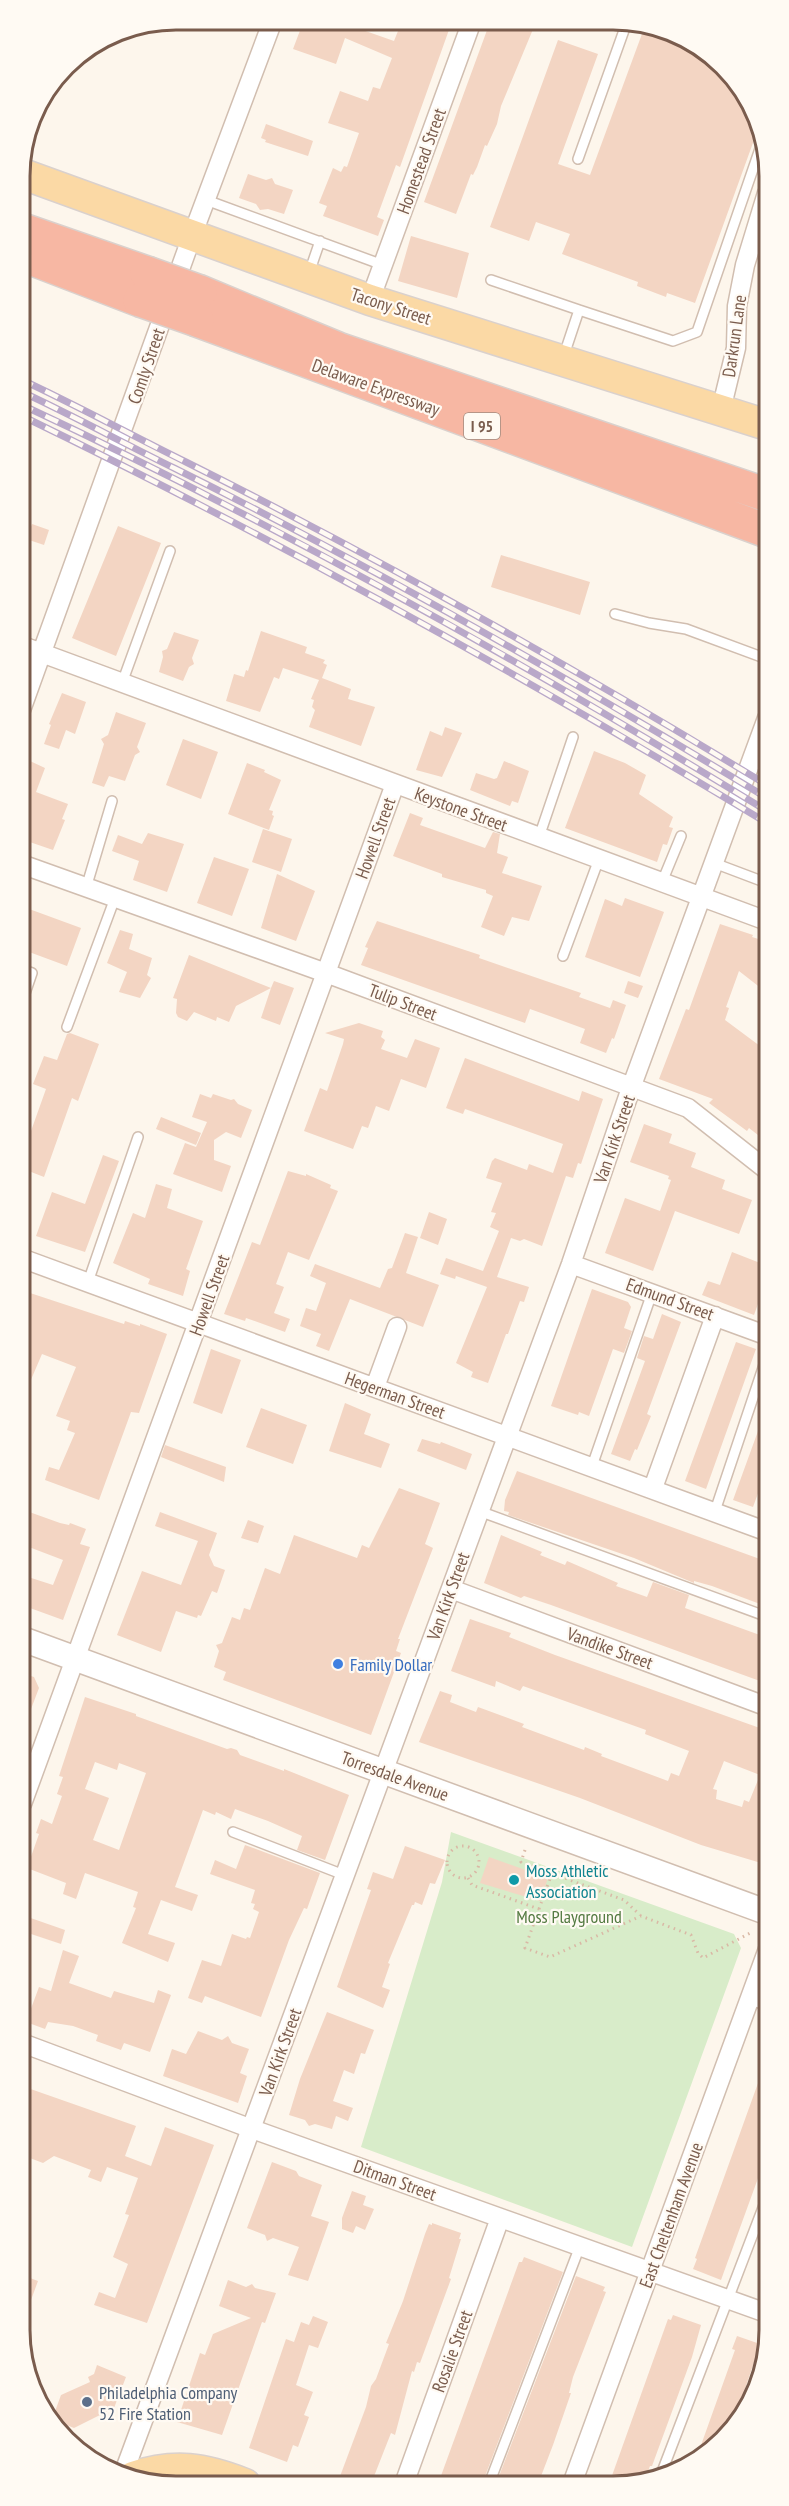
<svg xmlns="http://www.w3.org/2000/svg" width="789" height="2506" viewBox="0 0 789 2506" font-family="'PT Sans Narrow',sans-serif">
  <rect width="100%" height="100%" fill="#fdf6ec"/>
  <path fill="#d8ecc9" d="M451,1832l283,102 7,14 -109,299 -271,-100 81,-265z"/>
  <path fill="#f3d5c3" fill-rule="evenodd" d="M304,20l56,1 -3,7 37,13 8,-20h32l16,6 -50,140 -4,-2 -19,52 7,3 -6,16 -55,-20 4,-10 -8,-3 14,-35 8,4 3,-6 3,1 12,-34 -31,-10 12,-32 28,10 5,-14 7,2 12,-31 -47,-20 -9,26 -43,-15z
    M490,22h46l-35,84 -4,18 -10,22 -2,-1 -8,22 -4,8 -2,-1 -15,40 -32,-12z
    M646,23l78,43 34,63 -63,174 -28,-10 -1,4 -29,-11 1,-4 -76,-28 8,-20 -34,-12 -7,19 -39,-14 68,-187 40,14 -40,110 32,11z
    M266,124l47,17 -5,15 -43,-14 1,-2 -5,-2z
    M248,174l18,6 6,-2 3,6 18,6 -9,24 -16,-5 -8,1 -4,-6 -17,-6z
    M411,236l58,17 -12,45 -59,-17z
    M32,524l17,6 -5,15 -18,-6z
    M118,526l43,17 -45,113 -44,-18z
    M501,555l89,27 -10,33 -89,-28z
    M261,631l46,16 -2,6 20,7 -2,3 4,2 -5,13 29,11 -3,10 27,8 -14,39 -52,-19 6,-17 -3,-3 2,-7 -3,-1 8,-19 -36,-12 -4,11 -5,-2 -14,35 -34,-11 8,-27 10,3 2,-7 2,1z
    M174,632l25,8 -7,18 2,6 -5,3 -6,14 -24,-9 4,-15 -1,-6 5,-2z
    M62,693l24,9 -11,32 -9,-4 -7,19 -15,-5 7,-19 -2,-1z
    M116,712l30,11 -9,24 3,5 -5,3 -10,26 -16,-5 -5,11 -12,-4 12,-39 -3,-5 7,-4z
    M445,727l17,6 -20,44 -26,-7 14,-39 12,5z
    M183,739l35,13 -17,47 -35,-14z
    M594,751l31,12 21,12 -7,19 34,23 -4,10 4,1 -6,17 -4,-1 -6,18 -92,-34z
    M30,761l15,7 -9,24 32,12 -6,15 3,1 -12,30 -32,-11v-52z
    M504,761l25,10 -11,32 -6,-2 -2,5 -40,-16 6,-17 18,6 3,-1z
    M247,763l18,7 -1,2 17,8 -12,30 4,1 -1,4 2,1 -5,14 -41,-16z
    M410,813l13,5 -3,7 65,23 8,-16 7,2 -3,19 11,4 -6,16 40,13 -13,35 -17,-4 -8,19 -23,-9 12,-31 -7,-3v-3l-44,-13v-3l-49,-18z
    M263,829l29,10 -11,33 -29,-10z
    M148,833l36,11 -17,48 -34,-12 6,-19 -27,-10 6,-16 24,9z
    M214,857l35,12 -17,47 -35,-13z
    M277,874l38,17 -19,50 -35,-13z
    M625,898l39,14 -24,65 -55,-20 20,-58 17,7z
    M21,906l60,22 -14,38 -46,-17z
    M377,921l103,34 -1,3 102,35 -2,4 31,11 3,-8 13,5 -12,34 -2,-1 -6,15 -26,-10 5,-14 -30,-11 -25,-9 -5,14 -164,-58 7,-17 -3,-1z
    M720,924l33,11 -1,2 16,5v39l-6,8 -23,-18 -13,36 3,1 -4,12 43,32v91l-19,-15 -2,3 -38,-28 4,-4 -54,-20 27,-70 3,1z
    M120,930l13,4 -4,15 23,9 -5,17 4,3 -11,20 -21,-6 8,-20 -20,-9z
    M189,955l82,33 3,-7 20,7 -14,37 -19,-7 10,-30 -35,18 -7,16 -12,-5 -1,4 -22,-9 -7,9 -9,-4 -2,-4 1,-14 -4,-1z
    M628,981l15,5 -5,12 -14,-5z
    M359,1023l24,8 -2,6 4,3 -4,9 26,9 8,-19 25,9 -14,40 -25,-9 -12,32 -13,-5 -8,22 -6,-2 -9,23 -49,-18 16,-43 7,3 16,-47 1,-5 -19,-6z
    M70,1033l29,11 -21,57 -6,-3 -28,79 -23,-9v-9l25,-70 -13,-5 11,-28 13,4 10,-26z
    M465,1058l114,43 3,-10 21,8 -22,65 -3,-1 -5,15 -7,-2 -24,70 -18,-7 -4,2 -9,-3 -14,39 32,10 -5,15 -4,-1 -12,33h-2l-18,49 -17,-6 2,-5 -17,-9 31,-76 -31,-11 -1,3 -15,-5 6,-16 37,13 16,-40 -9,-4 6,-14 -5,-1 11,-29 -16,-5 6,-17 3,-3 32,12 2,-6 24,9 10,-29 -98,-35 -2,5 -17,-6z
    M200,1094l11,4 2,-4 18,6 3,-1 4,5 14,6 -11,28 -15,-6 -12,8v20l17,6 -9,26 -49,-18 12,-31 11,4 11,-25 -15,-5z
    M161,1117l40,16 -5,12 -40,-16z
    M644,1124l28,10 -3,9 27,10 -5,14 34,13 -3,9 30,11 -13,34 -64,-23 -22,60 -48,-18 20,-55 35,13 11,-31 -3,-1 1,-3 -39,-14z
    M103,1155l16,6 -34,91 -49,-16 16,-44 33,12z
    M288,1171l18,5v-2l25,11 -1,3 8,3 -29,69 -21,-8 -12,32 8,3 -10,26 16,6 -5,13 -39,-14 -1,3 -21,-7 28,-72 8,3z
    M156,1184l16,5 -5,19 36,13 -17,48 4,2 -7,25 -35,-12 2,-5 -37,-16 20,-50 12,5z
    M429,1212l18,7 -9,26 -18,-7z
    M405,1233l13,4 -12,36 33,12 -16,42 -73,-28 -21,52 -13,-5 5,-12 -21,-8 6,-18 10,3 10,-28 -16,-7 5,-12 65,24 8,-19 4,-1z
    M732,1252l36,14v10l-14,39 -52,-20 6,-14 12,4z
    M592,1289l36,13 3,5 -7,21 8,3 -8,22 -11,-4 -24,67 -10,-4 -1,3 -27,-9z
    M21,1290l103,34 1,-3 15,5v-2l27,10 -28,79 -8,-1 -32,88 -54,-20 4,-13 10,3 16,-37 -8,-3 3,-9 -14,-5 20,-49 -34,-13 -21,49z
    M662,1314l19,8 -34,92 4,2 -14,34 -2,-1 -5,12 -19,-7 34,-93 -8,-3 7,-22 9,3z
    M736,1342l20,7 -50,140 -21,-8z
    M211,1349l30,11 -19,54 -29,-11z
    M345,1403l26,11 -7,20 26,10 -9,24 -52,-17z
    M261,1408l46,17 -14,39 -47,-17z
    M766,1409h2v57l-15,41 -20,-7z
    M422,1439l18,5 1,-2 31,12 -6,16 -49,-19z
    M165,1445l61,22 -2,15 -63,-25z
    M517,1471l251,91v45l-56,-21 -18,-5v2l-60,-25 -126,-43 1,-3 -5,-1 1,-11z
    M399,1488l41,15 -15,41 8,4 -35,91h2l-4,12 5,2 -30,82 -148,-55 3,-8 -12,-5 5,-16 -3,-6 6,-2 10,-26 8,3 4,-12 6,2 15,-42 15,6 14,-39 63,23 5,-13 7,3z
    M21,1509l39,14 9,2 1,-2 16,6 -6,15 10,3 -27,73 -33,-12 -8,4v-37l31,10 10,-25 -42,-16z
    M160,1512l57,21 -8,22 5,11 11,4 -8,23 -5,-2 -11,25 -3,-1 -1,3 -21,-7 -15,41 -44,-17 25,-64 39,14 17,-44 -43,-15z
    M248,1520l16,6 -6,17 -17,-5z
    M501,1535l41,17 -2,3 25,10 2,-4 51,22 -2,3 31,11 6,-15 36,13 -4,13 83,30v46l-217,-79 -27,-9 -3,2 -37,-15z
    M470,1619l41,14 -2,4 46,18 213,76 1,111 -8,21 -60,-18 -121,-47 -161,-56 21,-51 12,4 -2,7 26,10 2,-5 46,17 -2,3 62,23 1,-3 17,7 -1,2 67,25 3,-8 8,3 10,-25 -44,-17 1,-4 -123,-44 -3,5 -24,-10 -1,6 -44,-16zM724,1761l36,14 -11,27 -5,-2 -2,7 -26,-8 1,-9 -4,-1z
    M22,1673l12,4 5,11 -16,42z
    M85,1697l51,17v2l91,33 4,-1 6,2 3,5 44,16v-2l65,26 -24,65 -28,-10 5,-14 -34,-15 -33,-12 -4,10 -15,-7 -1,3 -12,-5 -28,77 23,8 -6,16 -31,-11 -13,34 27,9 -7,19 -46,-19 14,-35 -3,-1 5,-15 -53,-19 -9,26 -13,-5 3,-11 -39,-15 12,-34 -3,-1 5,-14 11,5 10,-28 -5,-2 6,-17 -4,-1zM95,1762l22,8 2,-7 27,10 -27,77 -26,-10 16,-42 -24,-9z
    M245,1845l75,28 -13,36 -3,-1 -15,32 -28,77 -56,-21 -3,7 -14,-5 14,-38 19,6 11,-32 14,5 1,-2 3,1 9,-26 -6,-3 2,-5 -4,-1 4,-13 -45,-16 5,-14 21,9z
    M405,1846l40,14 -10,24 -5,-1 -8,22 -7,-3 -1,3h-2l-24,58 2,1 -8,23 8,3 -7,18 -46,-21 34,-97 -4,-1 6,-17 20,7z
    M489,1857l59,21 -8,23 -60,-18z
    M22,1915l43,15 -4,14 -39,-13z
    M63,1950l16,6 -10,27 42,15 3,-7 40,12 4,-13 13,5 -21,57 -26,-9 -3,7 -25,-9 2,-6 -25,-9 -25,-4 -3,7 -19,-7 13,-35 12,4z
    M327,2012l47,18 -9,24 -4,-1 -7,21 -10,-4 -11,31 20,7 -5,13 -12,-5 -4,13 -17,-5 -6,2 -4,-6 -16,-5 11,-36z
    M198,2031l24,9 6,-4 4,7 17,6 -9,24 7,3 -9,27 -75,-27 9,-27 14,5z
    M766,2061h3v87l-48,132 -28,-11 4,-10 -2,-1z
    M22,2086l114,40 -11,30 26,10 14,-39 49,18 -67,178 -53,-18 5,-13 16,6 13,-34 -15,-7 16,-42 -4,-1 13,-36 -31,-11 -6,15 -13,-5 3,-7 -37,-14 -11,7 -21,-8z
    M272,2162l24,9 3,5 23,9 -11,31 18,6 -21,59 -20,-6 11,-28 -26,-9 -6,3 -2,-6 -18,-7z
    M352,2191l14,5 -3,9 11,4 -9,21 -9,-4 -3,7 -11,-4v-11z
    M432,2223l29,10 -2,6h2l-12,39 2,1 -31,84 -3,-1 -3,10 -2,-1 -17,64 -4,-2 -20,51h-19l-13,-5 27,-72 5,-21 5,-7 13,-35 -3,-1 17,-42 22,-67 4,-10 3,1z
    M524,2257l39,15 -81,212h-44l81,-222h3z
    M22,2275l16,6 -14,38 -2,-1z
    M576,2276l29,11 -2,4 3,1 -33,85 -4,16h2l-18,52 -15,39h-42z
    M228,2280l18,7 6,-3 3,4 21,5 -11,30 -3,-1 -40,113 -45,-13 23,-69 5,2 8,-21 38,-16 -32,-12z
    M673,2315l28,10 -9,32 -40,109h-2l-7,18h-34l59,-165 3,1z
    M313,2316l15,6 -10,26 -9,-3 -13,40 17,7 -9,23 5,2 -11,30 -5,-2 -6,17 -38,-14 37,-109 8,3 7,-20 8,3z
    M737,2336l23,8 -18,54 -13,36 -34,28 40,-112 -3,-1z
    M97,2365l29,12 -12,31 -40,20 -20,-8 -1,-3 8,-22 29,-13 -2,-5 6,-3z"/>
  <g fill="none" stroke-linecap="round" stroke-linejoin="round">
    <defs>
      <path id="service" d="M578,159l49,-137
        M206,200l177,65
        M309,273l11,-32
        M491,280l88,30 -16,48
        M579,310l94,31 24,-9 66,-192
        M615,614l34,9 37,6 81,30
        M122,683l48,-132
        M539,837l34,-100
        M714,863l53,20
        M662,882l19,-46
        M86,888l26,-87
        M563,956l36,-97
        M21,969l11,4 -11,32
        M67,1027l48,-129
        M88,1282l50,-145
        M592,1466l60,-173
        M479,1511l289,106
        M715,1511l53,-158
        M233,1832l111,43
        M750,2000l19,6
        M660,2477l109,-285
        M489,2484l91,-238"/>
      <path id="minor" d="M370,300l102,-279
        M721,410l15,-62 1,-42 8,-41 22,-72
        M20,645l747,276
        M20,713l172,-477 81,-216
        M21,864l305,109 362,135 80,63
        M21,1258l747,274
        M571,1264l197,72
        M375,1387l22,-60
        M653,1488l62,-172
        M451,1589l317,118
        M22,1804l373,-1020
        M22,2043l230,86 517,185
        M124,2472l447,-1208 60,-176 136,-370
        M404,2484l96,-266
        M572,2484l197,-538"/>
      <path id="tertiary" d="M22,1639l747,274"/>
      <path id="primary" d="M20,173l350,127 397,125
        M133,2477c42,-14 71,-9 112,7"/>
      <path id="motorway" d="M20,229l127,44
        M20,254l120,46
        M200,292l138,57 429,146
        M197,320l570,211"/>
    </defs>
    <use href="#service" stroke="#d1beb0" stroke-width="12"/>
    <use href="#minor" stroke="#d1beb0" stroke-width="21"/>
    <use href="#tertiary" stroke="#d1beb0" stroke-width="27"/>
    <use href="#primary" stroke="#dad1cd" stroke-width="33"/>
    <use href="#motorway" stroke="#dad1cd" stroke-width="36"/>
    <path stroke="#d9b8a5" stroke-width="3" stroke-dasharray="1.5 4.5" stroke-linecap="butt" d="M447 1862a16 16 0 1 1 32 0a16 16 0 1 1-32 0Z
      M525,1850l-4,12 103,38 16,15
      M468,1878l4,7 67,24 -14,39 25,9 91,-41 50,19 7,18 5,5 49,-26
      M539,1909l13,-36"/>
    <use href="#service" stroke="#fff" stroke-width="9"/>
    <use href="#minor" stroke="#fff" stroke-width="18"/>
    <use href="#tertiary" stroke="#fff" stroke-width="24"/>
    <use href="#primary" stroke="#fbd9a5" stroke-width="30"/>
    <use href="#motorway" stroke="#f7b7a3" stroke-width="33"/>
    <defs>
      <path id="rail" d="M20,379c56,26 111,56 166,83 198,99 392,208 581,323
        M20,391c52,24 103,52 154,77 203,101 400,213 593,330
        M20,404c257,120 505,259 747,407
        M20,415c256,124 504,261 747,408"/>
    </defs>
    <use href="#rail" stroke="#b9a8c9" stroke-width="7"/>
    <use href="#rail" stroke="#fffaf3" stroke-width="4.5" stroke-dasharray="14" stroke-linecap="butt"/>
    <defs>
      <path id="motorway-bridge" d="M147,273l53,19
        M140,300l57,20"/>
    </defs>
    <use href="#motorway-bridge" stroke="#dad1cd" stroke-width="36" stroke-linecap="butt"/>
    <use href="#motorway-bridge" stroke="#f7b7a3" stroke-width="33"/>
  </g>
  <circle fill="#3f7fe0" stroke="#fffaf3" stroke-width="2" cx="338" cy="1664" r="6"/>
  <circle fill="#0f9aa8" stroke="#fffaf3" stroke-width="2" cx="514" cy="1880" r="6"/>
  <circle fill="#5c6f8a" stroke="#fffaf3" stroke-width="2" cx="87" cy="2402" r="6"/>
  <g text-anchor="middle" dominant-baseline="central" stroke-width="4.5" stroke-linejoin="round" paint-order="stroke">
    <rect fill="#fffaf3" stroke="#a28b7f" stroke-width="1.5" x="464" y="413" width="36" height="26" rx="4.5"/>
    <g font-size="16" font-weight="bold" fill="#7a5c4d">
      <text x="482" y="426">I 95</text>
    </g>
    <g font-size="18" fill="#7a5c4d" stroke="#fffaf3">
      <text transform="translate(421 161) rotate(-70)">Homestead Street</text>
      <text transform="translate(391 306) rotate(18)">Tacony Street</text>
      <text transform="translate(734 336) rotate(-82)">Darkrun Lane</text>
      <text transform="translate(146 366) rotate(-71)">Comly Street</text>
      <text transform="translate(376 387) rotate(20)">Delaware Expressway</text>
      <text transform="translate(461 809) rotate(20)">Keystone Street</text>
      <text transform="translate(375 838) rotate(-70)">Howell Street</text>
      <text transform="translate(403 1002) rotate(21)">Tulip Street</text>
      <text transform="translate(614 1139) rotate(-71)">Van Kirk Street</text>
      <text transform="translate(209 1295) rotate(-70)">Howell Street</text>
      <text transform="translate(670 1299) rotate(20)">Edmund Street</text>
      <text transform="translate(395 1395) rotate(20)">Hegerman Street</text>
      <text transform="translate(448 1596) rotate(-70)">Van Kirk Street</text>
      <text transform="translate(610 1648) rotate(20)">Vandike Street</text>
      <text transform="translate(395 1776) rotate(20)">Torresdale Avenue</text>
      <text transform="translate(280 2052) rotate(-70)">Van Kirk Street</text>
      <text transform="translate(395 2180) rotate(20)">Ditman Street</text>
      <text transform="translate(671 2215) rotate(-70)">East Cheltenham Avenue</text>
      <text transform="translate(452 2351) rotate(-70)">Rosalie Street</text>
    </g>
    <g font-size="18" fill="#366cbe" stroke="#fffaf3" text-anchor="start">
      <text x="350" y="1664">Family Dollar</text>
    </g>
    <g font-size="18" fill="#0d838f" stroke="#fffaf3" text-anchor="start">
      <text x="526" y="1870">Moss Athletic<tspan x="526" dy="21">Association</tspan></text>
    </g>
    <g font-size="18" fill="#537a41" stroke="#fffaf3">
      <text x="569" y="1916">Moss Playground</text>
    </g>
    <g font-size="18" fill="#4e5e75" stroke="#fffaf3" text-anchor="start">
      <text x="99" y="2392">Philadelphia Company<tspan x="99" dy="21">52 Fire Station</tspan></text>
    </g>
  </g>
  <path d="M0 0H789V2506H0ZM176 30H613A146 146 0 0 1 759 176V2330A146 146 0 0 1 613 2476H176A146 146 0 0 1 30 2330V176A146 146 0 0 1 176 30Z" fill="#fffaf3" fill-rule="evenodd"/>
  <path fill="none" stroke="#7a5c4d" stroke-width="3" d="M176 30H613A146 146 0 0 1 759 176V2330A146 146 0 0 1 613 2476H176A146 146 0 0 1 30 2330V176A146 146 0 0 1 176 30Z"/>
</svg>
